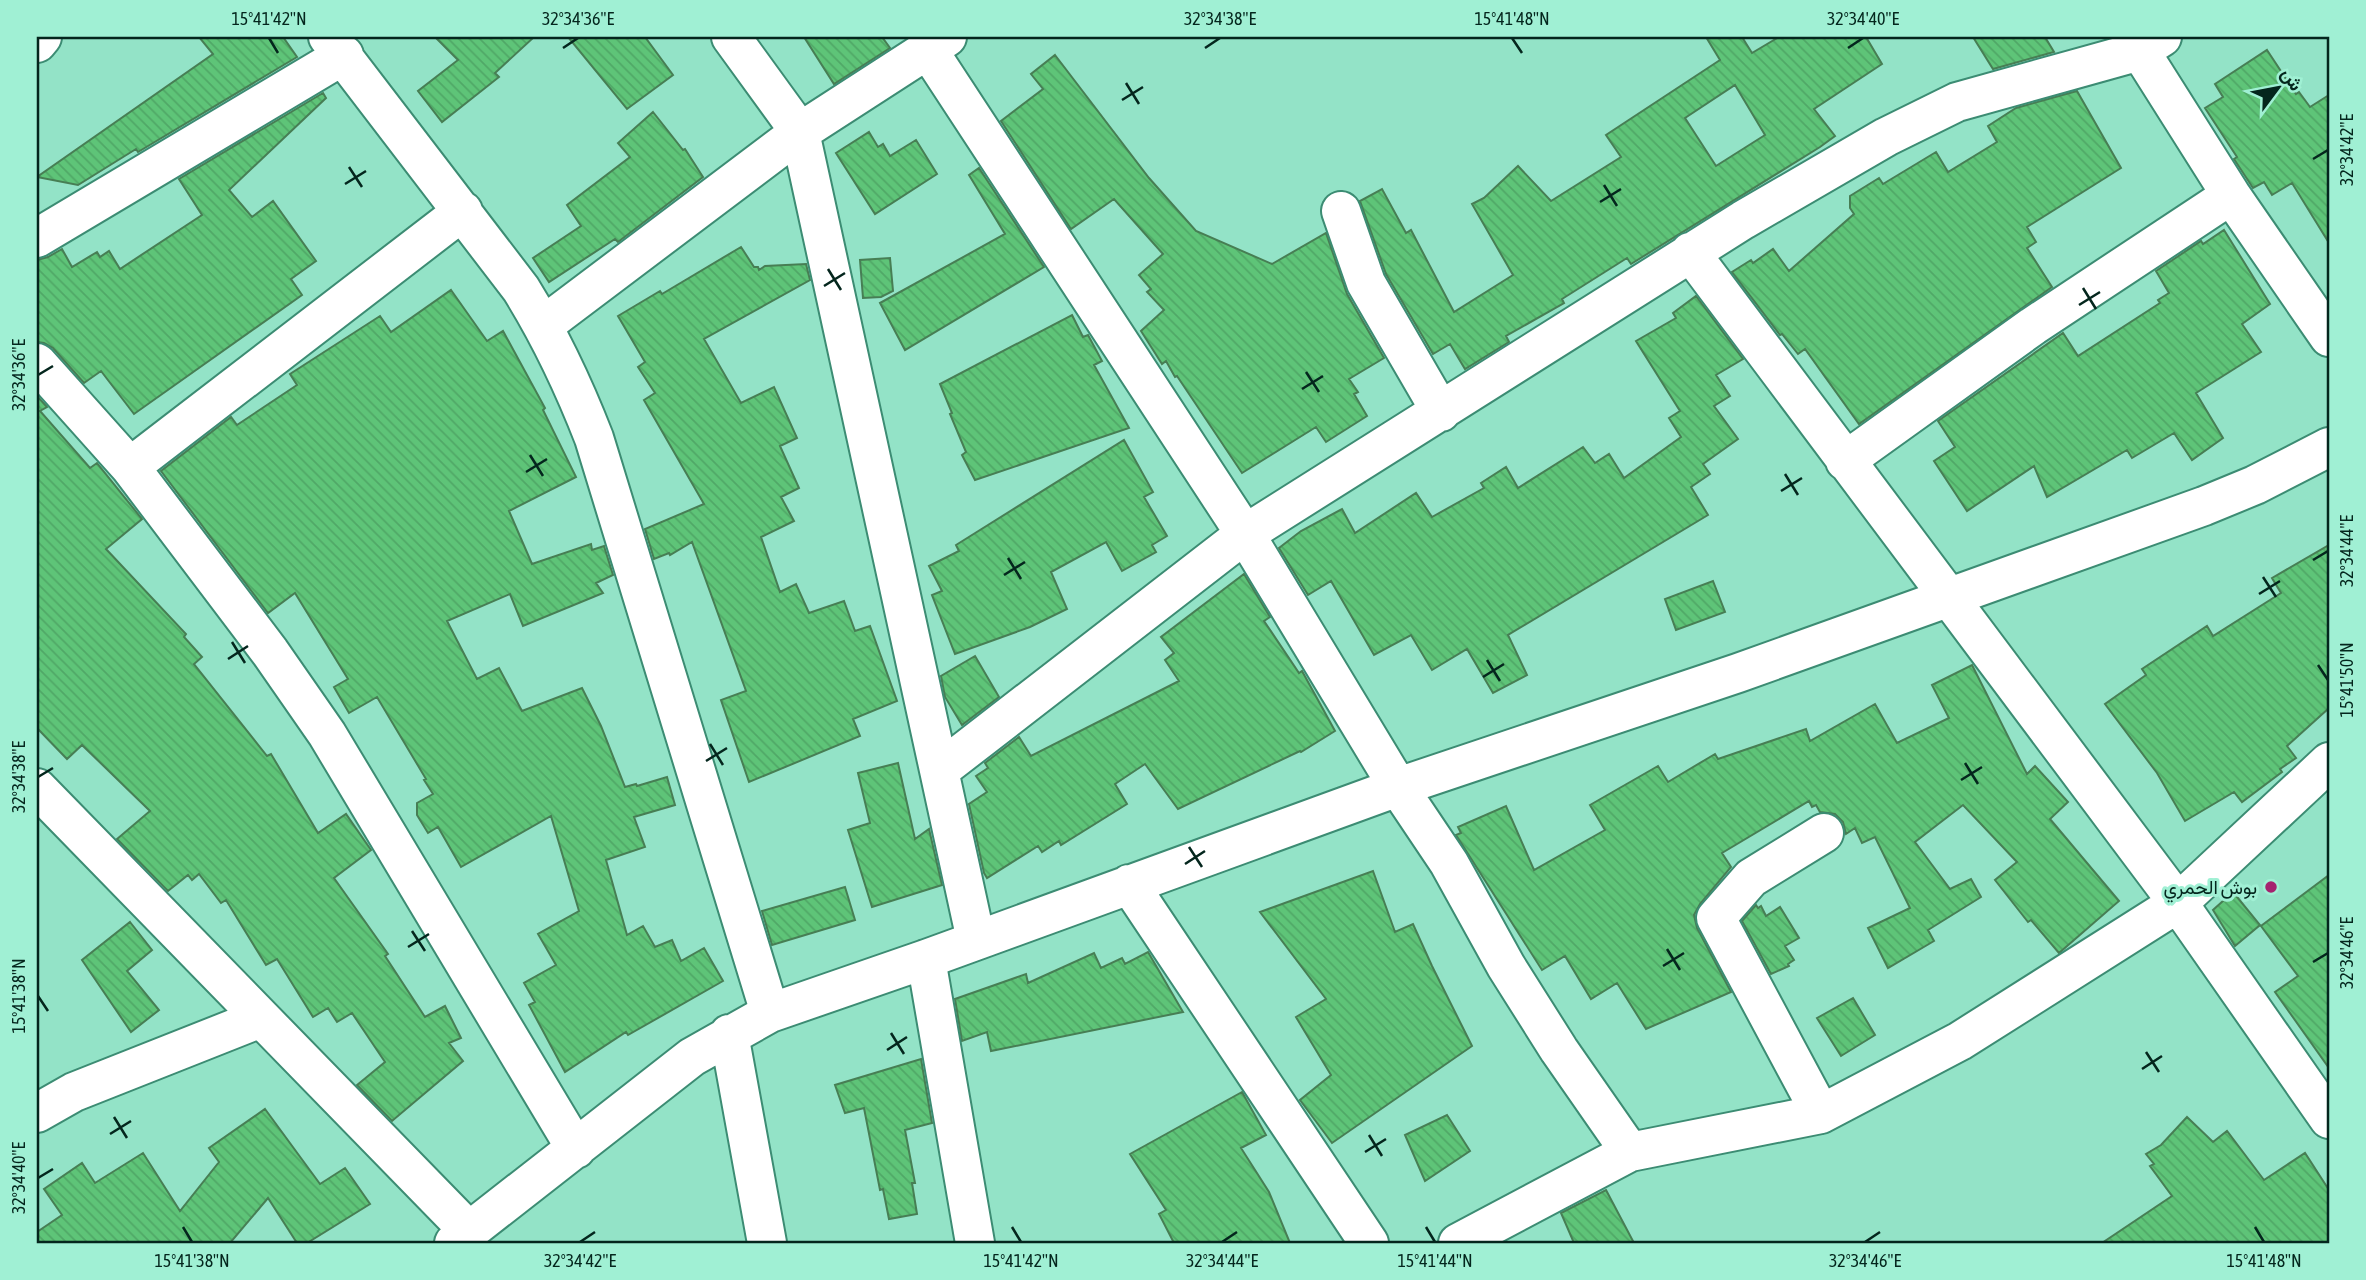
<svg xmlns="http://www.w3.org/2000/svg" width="2366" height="1280" viewBox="0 0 2366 1280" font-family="'Asap Condensed',Vazirmatn,sans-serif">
  <defs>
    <pattern id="building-back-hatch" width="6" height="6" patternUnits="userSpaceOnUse" patternTransform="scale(1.75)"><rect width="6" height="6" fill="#5ec478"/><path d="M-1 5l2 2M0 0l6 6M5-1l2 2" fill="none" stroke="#50a867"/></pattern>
  </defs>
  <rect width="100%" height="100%" fill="#93e3c7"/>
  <path fill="url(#building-back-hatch)" stroke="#477e54" stroke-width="2" fill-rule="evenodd" d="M199,37h84l14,20 -159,95 -2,-3 -58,36 -41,-8 176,-123z
    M435,37h99l-39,36 4,4 -57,45 -24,-31 40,-31z
    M568,37h77l28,38 -46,34z
    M804,37h78l8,11 -56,36z
    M1706,37h36l10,16 27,-16h87l16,27 -68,45 21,27 -15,11 -189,117 -4,-6 -65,41 2,4 -58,33 3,6 -44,27 -15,-25 -17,10 -47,-80 -26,-73 22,-12 24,44 5,-3 43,82 59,-37 -41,-71 12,-6 34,-32 33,35 70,-44 -15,-22 114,-75zM1735,85l30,50 -49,31 -31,-48z
    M1973,37h72l9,15 -61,17z
    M2267,50l29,44 3,-2 11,15 19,-12v148l-37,-60 -20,12 -8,-13 -11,6 -19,-29 3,-2 -32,-49 18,-11 -8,-13z
    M1055,55l94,123 47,53 76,33 54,-31 21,61 37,64 -35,21 9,13 -4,2 13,22 -41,26 -10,-15 -74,46 -65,-97 -2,1 -9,-16 -4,3 -21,-33 23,-21 -17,-18 4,-3 -12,-14 24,-21 -49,-55 -43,30 -70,-108 42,-32 -12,-15z
    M2077,91l44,77 -94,59 9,15 -9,6 25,39 -193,137 -54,-75 -7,5 -16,-20 -2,1 -48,-63 19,-12 2,3 20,-14 16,22 65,-57 -4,-6v-12l29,-18 4,6 53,-32 12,20 49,-30 -9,-16 28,-18z
    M323,93l3,5 -97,92 23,27 21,-16 43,60 -25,18 11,16 -168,119 -33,-43 -17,12 -31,-35 -9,-5 -7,-1v-82l11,-3 14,-8 10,18 25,-15 3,5 9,-6 11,18 82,-54 -23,-36z
    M653,112l30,38 2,-1 18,28 -85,65 -3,-3 -66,43 -16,-24 48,-32 -14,-21 63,-48 -12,-14z
    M869,132l9,15 5,-3 7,12 26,-16 21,34 -62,40 -39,-61z
    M979,168l65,99 -139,83 -25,-47 125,-69 -36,-59z
    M2224,230l46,74 -28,20 19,28 -65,41 27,45 -31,22 -18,-27 -42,25 -5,-8 -80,47 -13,-31 -67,45 -33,-50 21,-14 -17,-26 125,-88 15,23 82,-53 -2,-3 11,-7 -13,-22 45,-30 2,3z
    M741,247l13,20h4l1,3 6,-4 41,-2 4,16 -106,59 37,64 33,-16 23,51 -17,8 19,42 -18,9 13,24 -33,16 19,55 16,-8 13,29 35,-12 11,30 15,-5 27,75 -44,18 7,17 -111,46 -28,-82 25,-9 -54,-149 -22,13 -1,-2 -15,6 -9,-30 59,-25 -60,-104 11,-7 -17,-26 7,-5 -27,-46 42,-25 2,3z
    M890,258l3,33 -12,6 -18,1 -3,-38z
    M451,290l36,51 16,-10 42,77 -2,2 33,67 -67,34 23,53 59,-20 1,6 12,-4 9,29 -17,8 7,10 -80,33 -13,-32 -63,27 30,58 22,-11 23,43 60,-23 19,38 24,61 11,-3 1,2 30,-9 8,28 -41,12 11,30 -39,13 21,75 16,-9 12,21 17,-7 9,21 23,-13 19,33 -95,54 -2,-3 -61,40 -36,-67 6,-3 -11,-19 32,-18 -18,-31 41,-23 -28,-95 -90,51 -23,-40 -10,6 -11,-18v-12l16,-9 -9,-14 2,-1 -49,-82 -28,16 -15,-26 14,-8 -53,-86 -27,20 -107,-142 70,-54 6,8 60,-40 -7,-11 90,-58 11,16z
    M1696,296l47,63 -27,16 14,21 -16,10 24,33 -35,25 7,10 -19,13 17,28 -200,120 19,40 -34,18 -26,-44 -35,21 -21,-35 -37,20 -43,-74 -23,14 -29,-47 22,-17 41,-22 13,24 61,-40 16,24 52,-29 -3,-5 25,-16 12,21 65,-41 12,16 14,-9 15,24 57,-41 -12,-19 11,-7 -44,-70 40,-23 -3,-5z
    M1072,315l11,22 5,-2 14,26 -8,4 35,63 -154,52 -13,-25 4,-3 -16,-38 2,-1 -12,-29z
    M37,396l10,11 -7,4 50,57 7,-5 45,56 -36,30 80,85 -2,3 18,20 -8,7 73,92 4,-2 47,79 28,-19 25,36 -37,28 54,76 -3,2 40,61 20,-11 16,32 -12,5 14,18 -71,60 -35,-36 28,-23 -33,-49 -15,9 -9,-14 -15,9 -36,-58 -11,6 -40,-65 -5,3 -22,-29 -7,6 -4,-5 -20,16 -51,-52 33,-28 -68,-66 -15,14 -30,-31z
    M1124,440l29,52 -9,5 23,39 -15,9 4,7 -34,19 -16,-29 -55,30 16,37 -37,18 -75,27 -23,-59 10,-4 -13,-25 30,-15 -3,-6z
    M2329,545v163l-42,38 9,12 -16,11 2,3 -40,30 -8,-10 -49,29 -28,-48 -52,-69 41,-29 -4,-6 65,-43 6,10 68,-43 -9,-15z
    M1244,574l26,43 -6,4 35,52 3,-2 33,60 -34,21 -1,-1 -122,58 -33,-45 -30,20 12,20 -66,41 -2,-4 -17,11 -4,-6 -51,32 -3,-5 -15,-69 18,-12 -11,-16 12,-8 -3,-5 34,-26 12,19 148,-75 -14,-21 9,-7 -13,-16z
    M1713,581l12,31 -49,18 -11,-31z
    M975,656l24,41 -37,28 -17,-28 -4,-21z
    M1972,665l55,109 8,-8 33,36 -18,17 69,82 -60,52 -28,-33 -3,2 -33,-42 22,-18 -54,-57 -48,37 35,47 21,-10 10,18 -53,33 6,11 -46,27 -20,-40 42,-20 -35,-71 -13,6 -7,-15 -9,6 -3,-12 -8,-8 -15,-2 -4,-7 -4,2 -3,-6 -87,52 9,14 -31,37 -6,11 3,13 34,64 -85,37 -29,-46 -26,16 -26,-43 -23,14 -86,-135 5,-2 -3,-6 48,-21 28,64 71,-40 -15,-25 68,-39 10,16 47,-28 3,5 88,-30 4,12 65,-37 22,39 52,-25 -17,-33z
    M898,763l17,76 14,-10 13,56 -70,22 -24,-77 22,-7 -12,-50z
    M1373,871l22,61 18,-8 19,42 40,80 -140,97 -32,-43 31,-25 -35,-58 30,-18 -66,-87z
    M2329,875v193l-54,-76 23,-16 -37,-50z
    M845,887l10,33 -83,25 -10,-34z
    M2233,892l27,33 -25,21 -22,-36z
    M1756,905l2,3 3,-2 5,10 14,-9 19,31 -14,8 9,14 -6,4 1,2 -18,8 -29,-53z
    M130,922l22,28 -25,21 32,39 -28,22 -49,-72z
    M1148,952l35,60 -192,39 -4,-19 -25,9 -7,-42 71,-25 2,9 66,-30 7,15 21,-10 3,6z
    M1853,998l22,37 -34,21 -24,-38z
    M921,1059l11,64 -27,7 10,53h-3l5,31 -28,5 -6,-30 -3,1 -16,-82 -19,5 -10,-28z
    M1242,1092l24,43 -25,13 28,44 21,51h-116l-15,-29 7,-4 -36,-56z
    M265,1109l55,75 25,-16 25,36 -63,39h-10l-29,-45 -38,45h-193v-11l25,-17 -18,-26 38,-26 13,20 48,-30 37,58 39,-49 -10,-14z
    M1447,1115l23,36 -45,30 -20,-46z
    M2187,1117l26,25 14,-11 37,49 41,-27 24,37v53h-227l70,-47 -22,-30 4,-2 -8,-10 15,-9z
    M1606,1190l28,53h-60l-13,-30z"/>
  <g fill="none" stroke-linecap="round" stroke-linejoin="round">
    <defs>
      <path id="minor" d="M328,37l193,252c31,50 52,95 73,149l176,575
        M731,37l69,95 176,808
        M37,43l5,-6
        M928,50l317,484 153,253 51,76 57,103 53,84 71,102
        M2140,51l91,144 98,142
        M1341,211l25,72 75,129
        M37,238l307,-183
        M1690,252l488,651 151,216
        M544,325l256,-193 147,-95
        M37,363l93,104 140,185 57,82 249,415
        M1845,461l188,-135 198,-131
        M130,467l333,-256
        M940,770l305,-236 498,-314 143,-83 71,-35 183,-51 22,-14
        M37,788l432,443
        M1129,884l240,359
        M926,959l49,284
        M729,1034l38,209
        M37,1113l37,-21 187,-74
        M1821,1114l-105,-196 35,-40 73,-45
        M454,1243l238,-186 78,-44 156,-54 472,-172 340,-114 466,-167 51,-21 74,-38
        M1458,1243l172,-91 191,-38 139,-73 218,-138 151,-141"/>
    </defs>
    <use href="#minor" stroke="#3c8c73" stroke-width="42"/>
    <use href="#minor" stroke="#fff" stroke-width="38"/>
  </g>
  <path fill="none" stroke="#04261d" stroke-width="2.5" d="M269,38l9,15M1512,38l10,15M563,48l15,-10M1205,48l15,-10M1848,48l15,-10M1126,83l13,21M1122,100l21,-13M2313,159l15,-9M349,167l13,20M345,184l21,-13M1604,185l13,21M1600,202l21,-13M828,269l13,21M824,286l21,-13M2083,288l13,21M2079,305l21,-13M1306,372l13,20M38,375l15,-9M1302,389l21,-13M530,455l13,21M526,472l21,-13M1785,474l13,21M1781,491l21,-13M1008,558l13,21M2313,560l15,-9M1004,575l21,-13M2263,577l13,20M2259,594l21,-13M232,642l13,21M228,659l20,-13M1487,660l13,21M2318,665l10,15M1483,677l21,-13M710,744l13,21M706,761l21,-13M1965,763l13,21M38,777l15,-9M1961,780l21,-13M1189,847l13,20M1185,864l20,-13M412,931l13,20M408,947l21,-13M1667,949l13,21M2313,962l15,-9M1663,966l21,-13M38,996l10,15M891,1033l13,21M887,1050l20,-13M2146,1052l13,20M2142,1069l20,-13M114,1117l13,21M110,1134l21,-13M1369,1135l13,21M1365,1152l21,-13M38,1178l15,-9M183,1227l9,15M1012,1227l9,15M1426,1227l9,15M2255,1227l9,15M580,1242l15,-10M1222,1242l15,-10M1865,1242l15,-10"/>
  <circle fill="#a5226f" stroke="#a0f0d4" stroke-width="2.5" cx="2271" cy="887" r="7"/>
  <g text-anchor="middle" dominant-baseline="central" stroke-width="6" stroke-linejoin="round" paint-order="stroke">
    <g font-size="19" fill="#04261d" stroke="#a0f0d4" text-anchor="end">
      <text x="2257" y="887">بوش الحمري</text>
    </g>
  </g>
  <rect width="2366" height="1280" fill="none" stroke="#a0f0d4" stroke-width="77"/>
  <g transform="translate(2278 88) rotate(58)" stroke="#a0f0d4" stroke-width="5" paint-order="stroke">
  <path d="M0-5L12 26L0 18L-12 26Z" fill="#04261d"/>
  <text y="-10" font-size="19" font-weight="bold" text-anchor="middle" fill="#04261d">ش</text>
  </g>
  <rect x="38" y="38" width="2290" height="1204" fill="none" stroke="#04261d" stroke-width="2.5"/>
  <g font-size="18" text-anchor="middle" fill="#04261d">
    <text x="269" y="25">15°41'42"N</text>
    <text x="578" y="25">32°34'36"E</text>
    <text x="1220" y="25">32°34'38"E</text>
    <text x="1512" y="25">15°41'48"N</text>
    <text x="1863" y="25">32°34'40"E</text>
    <text transform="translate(2347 150) rotate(-90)" y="6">32°34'42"E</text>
    <text transform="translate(19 375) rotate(-90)" y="6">32°34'36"E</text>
    <text transform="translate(2347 551) rotate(-90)" y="6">32°34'44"E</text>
    <text transform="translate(2347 680) rotate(-90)" y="6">15°41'50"N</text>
    <text transform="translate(19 777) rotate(-90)" y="6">32°34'38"E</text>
    <text transform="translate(2347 953) rotate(-90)" y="6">32°34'46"E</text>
    <text transform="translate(19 996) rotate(-90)" y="6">15°41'38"N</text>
    <text transform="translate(19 1178) rotate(-90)" y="6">32°34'40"E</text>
    <text x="192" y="1267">15°41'38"N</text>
    <text x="580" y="1267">32°34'42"E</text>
    <text x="1021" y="1267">15°41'42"N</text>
    <text x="1222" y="1267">32°34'44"E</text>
    <text x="1435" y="1267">15°41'44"N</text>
    <text x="1865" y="1267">32°34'46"E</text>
    <text x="2264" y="1267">15°41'48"N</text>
  </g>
</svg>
